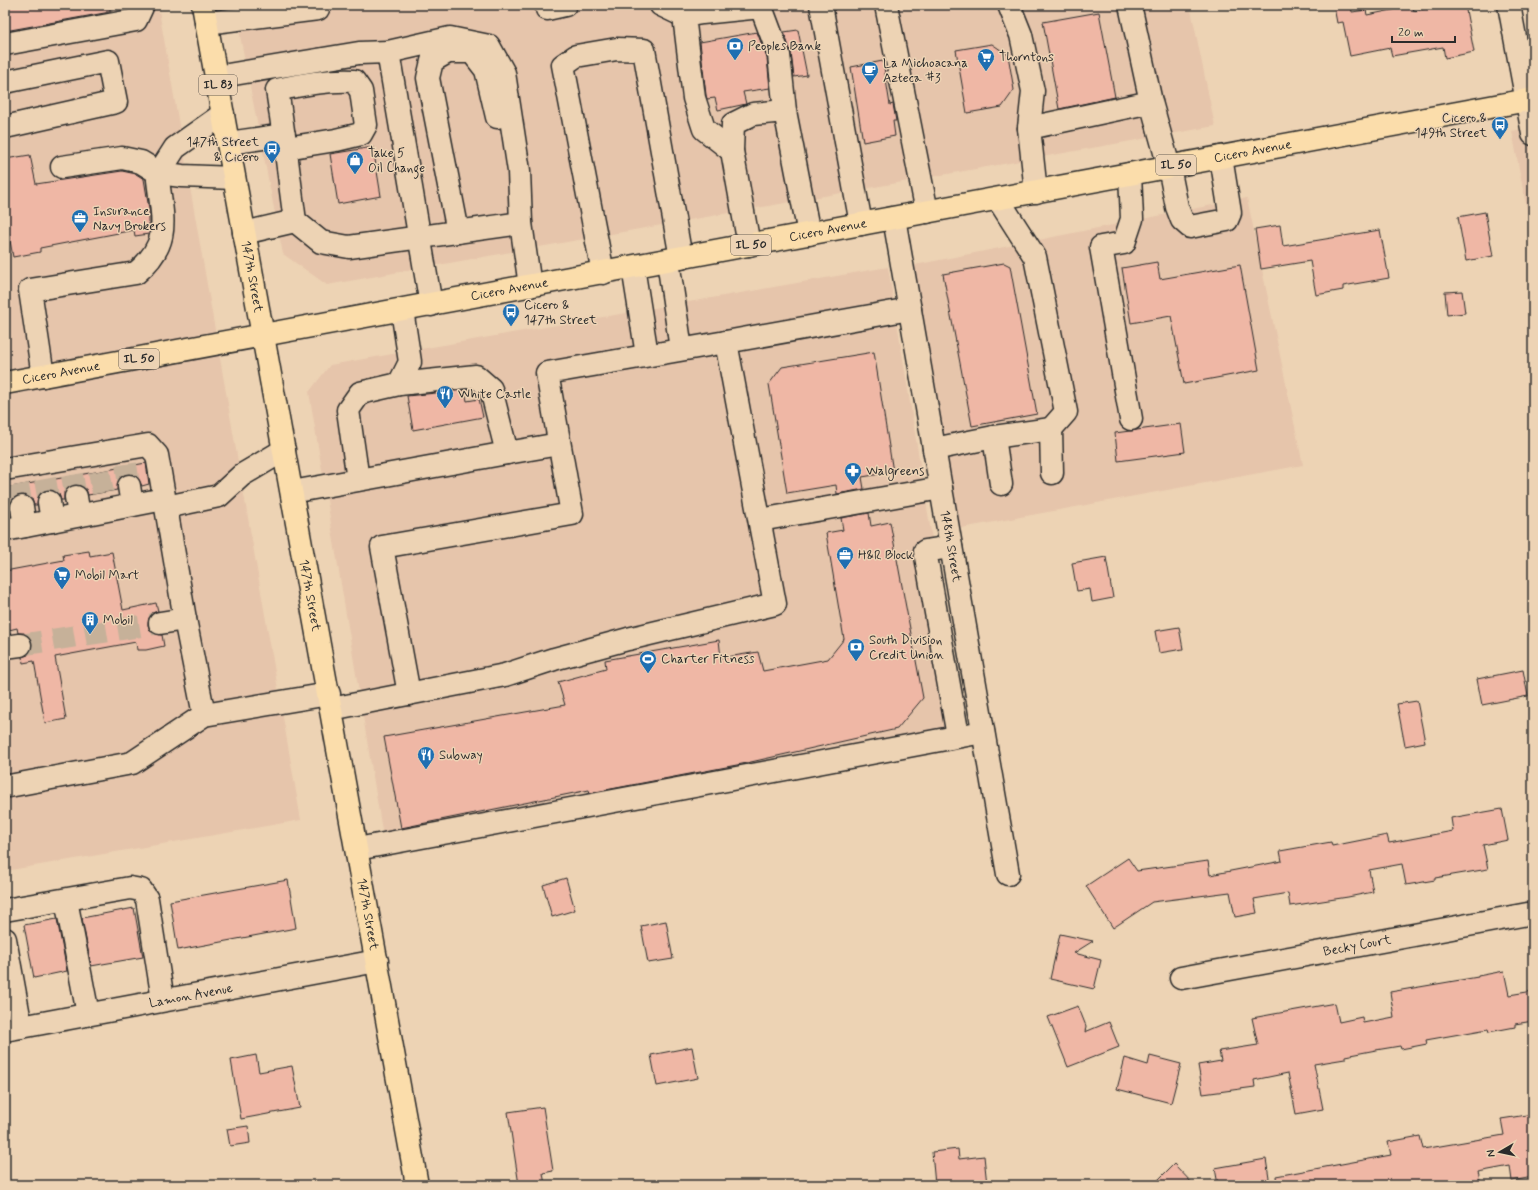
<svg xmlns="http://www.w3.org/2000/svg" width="1538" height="1190" viewBox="0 0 1538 1190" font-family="Mynerve,sans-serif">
  <rect width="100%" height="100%" fill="#edd3b4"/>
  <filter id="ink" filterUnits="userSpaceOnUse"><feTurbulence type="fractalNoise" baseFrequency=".025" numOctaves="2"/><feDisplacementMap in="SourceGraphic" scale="8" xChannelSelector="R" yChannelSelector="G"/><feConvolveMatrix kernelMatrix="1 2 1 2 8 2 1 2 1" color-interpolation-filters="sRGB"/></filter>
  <g filter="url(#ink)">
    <path fill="#e6c5ab" d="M5,5h153l143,815 -296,51z
      M234,5h956l25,121 -888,159 -44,-31z
      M1533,127v115l-21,-111z
      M1247,198l56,267 -347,64 -46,-263z
      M888,267l78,481 -580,106 -77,-462 21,-27z"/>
    <path fill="#efb7a5" stroke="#2b2b2b" d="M5,5h105v7l-105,19z
      M1343,5h8l1,7 14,-2 1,5 46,-9 1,5 29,-6h22l9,47 -29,6 -2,-11 -51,9 -2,-8 -40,8 -7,-34 -6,1 -3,-16z
      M1099,12l16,85 -56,12 -16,-87z
      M798,30l9,45 -13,2 -3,-24 -7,-21z
      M757,32l10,26 3,30 -27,4 3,12 -28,6 -3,-12 -8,1 -1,-4 -6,-53z
      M992,44l16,11 6,35 -12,17 -35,6 -11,-63z
      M883,61l7,44 3,-1 3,17h-3l2,15 -32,6 -12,-75z
      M373,147l8,49 -43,8 -8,-50z
      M30,155l6,29 86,-13 14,3 8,5 5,30v25l-14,2 -1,-6 -94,18v4l-27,5 -8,-43v-55z
      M1485,212l8,44 -27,5 -8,-44z
      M1280,225l3,21 97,-16 9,48 -46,8v4l-27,5 -6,-34 -49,8 -6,-40z
      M1157,262l3,17 80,-14 19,105 -75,14 -13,-68 -40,7 -9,-55z
      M1004,263l6,3 27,148 -65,12 -29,-152z
      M1462,291l3,22 -18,2 -2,-23z
      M874,352l19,120 -31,5 2,12 -27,5 -1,-9 -49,8 -18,-109 13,-17z
      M465,390l2,11 12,-2 4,18 -70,13 -6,-34z
      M1181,424l4,28 -67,9 -3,-28z
      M146,463l3,21 -7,2 -4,-8 -5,-4h-6l-6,2 -3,5 -1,9 -29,5 -2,-6 -5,-4h-7l-6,2 -4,5v8h-3l-2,-6 -5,-3 -7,-1 -6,2 -3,5 -1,8h-3l-2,-6 -5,-3 -7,-1 -6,2 -3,5 -1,7 -5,1v-22z
      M869,513l2,13 19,-4 33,176 -26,31 -155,35 -152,29 -1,-3 -188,38 -17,-91 181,-32 -7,-23 48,-13 -1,-9 114,-20 2,18 37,-6 5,19 65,-12 16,-20 -18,-106 17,-3 -2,-12z
      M89,551l1,5 22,-4 11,58 33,-7 2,8 -6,2 -3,5 -1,7 2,6 5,3 7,1 2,11 -18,4h-9l-1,-8 -81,15 11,62 -21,4 -11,-62 -11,2 -1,-6 6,-2 4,-6v-6l-2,-5 -6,-5h-6l-1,-5 -12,3v-60l59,-11 -1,-5z
      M1106,557l7,41 -21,4 -2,-13 -13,2 -5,-28z
      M1179,627l4,22 -24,4 -4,-22z
      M1523,670l5,26 -46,9 -5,-26z
      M1417,701l8,41 -20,4 -8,-42z
      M1502,809l6,31 -25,5 5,24 -53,9v2l-29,5 -4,-21 -33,6 4,22 -25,5 -58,9 -2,-13 -34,6 3,14 -22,4 -5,-25 -78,10 -39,26 -27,-42 42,-28 9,13 71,-10 2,14 72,-14 -2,-10 51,-9 1,4 55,-11 2,8 64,-12 -2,-13z
      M566,878l9,32 -23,7 -9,-32z
      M288,880l8,48 -118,22 -8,-49z
      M134,908l9,49 -52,9 -9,-48z
      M57,919l10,52 -33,7 -10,-53z
      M666,921l7,38 -25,4 -7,-37z
      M1060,934l33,7 -19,12 27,7 -7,29 -44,-10z
      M1504,971l5,24 24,-4v30l-18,3v3l-26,5 -1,-3 -62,11 1,4 -26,5 -1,-3 -24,4 -31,6v3l-31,5 9,45 -27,5 -8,-41 -34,7 1,7 -52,7 -5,-29 23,-4 -2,-10 39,-6 -6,-27 83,-15 4,19 23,-5 1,6 31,-6 -4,-25 88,-15v-1z
      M1078,1006l8,20 -1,6 24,-10 10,25 -51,20 -20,-50z
      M692,1047l6,31 -41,8 -6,-31z
      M256,1055l3,17 33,-6 8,42 -59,11 -10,-59z
      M1150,1056l31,8 -10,39 -54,-14 8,-31 23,7z
      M543,1107l10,64 -10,2 2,12h-26l-11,-73z
      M1533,1114v63l-21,4 -2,-15 -32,6 3,13h-204l-1,-9 115,-21 -3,-13 32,-6 3,13 81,-14 -3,-16z
      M248,1126l2,17 -20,3 -3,-17z
      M958,1149l1,10 25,-3 3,29h-52l-3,-33z
      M1266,1159l4,26h-52l-3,-17z
      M1174,1164l20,21h-41z"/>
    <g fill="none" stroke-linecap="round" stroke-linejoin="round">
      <path stroke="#c6b199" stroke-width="22" stroke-dasharray="22 11" stroke-linecap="butt" d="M126,464l3,22
        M99,471l4,22
        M72,475l4,22
        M45,479l4,23
        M18,485l4,22
        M20,645l140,-22"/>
      <defs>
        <g id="minor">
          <path d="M661,5l23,11"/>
          <path d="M821,5l40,219"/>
          <path d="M886,5l41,207"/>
          <path d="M1009,5l12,30 12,56 -4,37"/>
          <path d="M1130,5l21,97"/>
          <path d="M1509,5l24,129"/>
          <path d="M547,9l18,-4"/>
          <path d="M206,23l112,-14v-4"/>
          <path d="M5,44l131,-24 6,-13 -1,-2"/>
          <path d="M216,77l143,-24 29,-1"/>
          <path d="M5,82l103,-21 8,41 -111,25"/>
          <path d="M228,143l56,-8"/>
          <path d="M286,148l50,-8 25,-6 5,-9 -3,-20 -2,-14 -7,-10c-28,-1 -50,3 -77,9 7,43 12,87 18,131l26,21 28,5 172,-24"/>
          <path d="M732,151l-28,-22 -10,-31 -10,-82 18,-3 59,-6 18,48 6,56"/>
          <path d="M62,167l60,-9 19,4 18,11 23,3 52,2"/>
          <path d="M1130,174l2,45 -8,24 -23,4 30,172"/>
          <path d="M1036,192l-7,-64 122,-26 18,65 8,40 5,13 8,7 37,-7 3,-7 -9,-56"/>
          <path d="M998,199l37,58 31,155 -15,17"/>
          <path id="s1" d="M894,218l114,656"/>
          <path d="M458,232l-30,-154 4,-17 16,-9h24l14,18 11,47"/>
          <path d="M244,233l51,-12"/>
          <path d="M749,245l-17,-94 1,-27 20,-10 32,-3 24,123"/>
          <path d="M668,261l13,88"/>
          <path d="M633,267l14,88"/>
          <path d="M603,273l-40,-208 13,-9 41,-7 27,1 37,208"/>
          <path d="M431,305l-43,-253 62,-14 39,8 15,27 15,98 2,52 9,63"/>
          <path d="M43,376l-13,-86 106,-17c35,-29 27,-52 22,-93l1,-7 16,-25 48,-34"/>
          <path d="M399,384l11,-22 -8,-52"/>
          <path d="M994,437l7,47"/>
          <path d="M934,449l60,-12 57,-8 1,44"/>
          <path d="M507,453l52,-9"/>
          <path d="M5,469l143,-24 9,10 28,164 19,96"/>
          <path d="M129,486l3,19"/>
          <path d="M292,492l215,-39 -16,-64 -15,-13 -77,8 -39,9 -12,17 10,70"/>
          <path d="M76,497l3,18"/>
          <path d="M49,502l3,19"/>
          <path d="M22,507l3,19"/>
          <path d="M166,507l53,-11 23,-21 42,-25"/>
          <path d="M760,520l181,-32"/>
          <path d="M5,530l159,-31"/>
          <path d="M951,547l-26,4 33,185"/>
          <path d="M160,623l25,-4"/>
          <path d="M5,647l15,-2"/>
          <path d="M409,694l-27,-147 190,-33 -25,-141 179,-31"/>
          <path d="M331,709l174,-34 49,-16 74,-20 147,-35 -49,-262 184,-33"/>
          <path d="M5,785l4,1 123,-23 72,-48 125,-21"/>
          <path d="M357,849l626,-117"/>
          <path d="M66,900l22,114"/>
          <path d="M5,910l125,-22 11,2 6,9 16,101"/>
          <path d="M5,939l16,88"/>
          <path id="s2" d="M1181,978l352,-65"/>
          <path id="s3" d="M5,1030l372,-69"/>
        </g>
        <g id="major">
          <path id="s4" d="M203,5l214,1180"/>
          <path id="s5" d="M5,383l1528,-284"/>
        </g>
      </defs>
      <use href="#minor" stroke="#2b2b2b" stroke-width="25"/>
      <use href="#major" stroke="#2b2b2b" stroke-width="25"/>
      <use href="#minor" stroke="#edd3b4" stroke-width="22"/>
      <use href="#major" stroke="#fbddab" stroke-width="22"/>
    </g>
  </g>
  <defs>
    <symbol id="bank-pin" viewBox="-11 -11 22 30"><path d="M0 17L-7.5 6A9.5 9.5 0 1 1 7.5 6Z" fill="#1f6fb2" stroke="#edd3b4"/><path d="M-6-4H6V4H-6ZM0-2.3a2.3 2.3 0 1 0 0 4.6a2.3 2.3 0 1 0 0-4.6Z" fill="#fff"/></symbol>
    <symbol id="supermarket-pin" viewBox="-11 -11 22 30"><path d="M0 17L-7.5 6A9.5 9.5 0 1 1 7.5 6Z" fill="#1f6fb2" stroke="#edd3b4"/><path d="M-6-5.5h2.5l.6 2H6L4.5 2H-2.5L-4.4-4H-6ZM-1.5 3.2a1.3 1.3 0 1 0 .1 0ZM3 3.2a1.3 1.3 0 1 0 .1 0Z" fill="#fff"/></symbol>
    <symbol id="cafe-pin" viewBox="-11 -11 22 30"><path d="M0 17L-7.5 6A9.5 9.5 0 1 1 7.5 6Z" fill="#1f6fb2" stroke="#edd3b4"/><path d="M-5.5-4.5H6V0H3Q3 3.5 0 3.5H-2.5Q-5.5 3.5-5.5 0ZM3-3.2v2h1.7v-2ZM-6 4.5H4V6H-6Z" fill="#fff"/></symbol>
    <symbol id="bus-pin" viewBox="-11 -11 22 30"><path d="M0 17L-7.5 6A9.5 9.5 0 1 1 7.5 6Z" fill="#1f6fb2" stroke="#edd3b4"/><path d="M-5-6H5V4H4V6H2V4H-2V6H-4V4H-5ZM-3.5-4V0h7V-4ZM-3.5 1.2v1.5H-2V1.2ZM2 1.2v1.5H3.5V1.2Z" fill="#fff"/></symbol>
    <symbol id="shop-pin" viewBox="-11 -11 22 30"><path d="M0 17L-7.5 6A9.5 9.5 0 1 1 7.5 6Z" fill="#1f6fb2" stroke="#edd3b4"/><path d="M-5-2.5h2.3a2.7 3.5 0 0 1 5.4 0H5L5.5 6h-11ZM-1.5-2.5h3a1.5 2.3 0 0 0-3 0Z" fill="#fff"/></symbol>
    <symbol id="office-pin" viewBox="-11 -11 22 30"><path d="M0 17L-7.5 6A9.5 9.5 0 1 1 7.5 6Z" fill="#1f6fb2" stroke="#edd3b4"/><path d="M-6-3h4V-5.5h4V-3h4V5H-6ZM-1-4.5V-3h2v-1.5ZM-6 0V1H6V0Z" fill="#fff"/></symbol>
    <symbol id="restaurant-pin" viewBox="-11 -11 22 30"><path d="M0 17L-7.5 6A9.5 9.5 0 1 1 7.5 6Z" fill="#1f6fb2" stroke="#edd3b4"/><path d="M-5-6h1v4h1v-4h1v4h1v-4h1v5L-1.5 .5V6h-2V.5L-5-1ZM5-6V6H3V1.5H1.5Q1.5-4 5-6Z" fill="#fff"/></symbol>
    <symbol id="pharmacy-pin" viewBox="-11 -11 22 30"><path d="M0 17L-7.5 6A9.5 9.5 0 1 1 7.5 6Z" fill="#1f6fb2" stroke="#edd3b4"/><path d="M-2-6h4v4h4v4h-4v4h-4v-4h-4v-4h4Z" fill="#fff"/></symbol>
    <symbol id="building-pin" viewBox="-11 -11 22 30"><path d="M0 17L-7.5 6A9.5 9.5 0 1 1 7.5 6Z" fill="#1f6fb2" stroke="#edd3b4"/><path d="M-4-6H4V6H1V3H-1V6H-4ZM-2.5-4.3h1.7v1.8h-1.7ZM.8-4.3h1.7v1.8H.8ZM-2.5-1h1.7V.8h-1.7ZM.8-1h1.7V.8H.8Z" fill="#fff"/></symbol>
    <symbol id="stadium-pin" viewBox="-11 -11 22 30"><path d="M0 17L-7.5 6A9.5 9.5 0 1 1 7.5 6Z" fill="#1f6fb2" stroke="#edd3b4"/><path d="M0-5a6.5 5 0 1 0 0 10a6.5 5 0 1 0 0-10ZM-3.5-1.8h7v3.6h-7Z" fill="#fff"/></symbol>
  </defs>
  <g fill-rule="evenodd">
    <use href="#bank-pin" x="725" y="36" width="20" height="27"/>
    <use href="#supermarket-pin" x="976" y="47" width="20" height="27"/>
    <use href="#cafe-pin" x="860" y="60" width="20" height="27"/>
    <use href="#bus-pin" x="1490" y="115" width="20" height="27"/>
    <use href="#bus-pin" x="262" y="139" width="20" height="27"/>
    <use href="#shop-pin" x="345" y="150" width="20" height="27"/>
    <use href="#office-pin" x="70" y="208" width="20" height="27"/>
    <use href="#bus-pin" x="501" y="302" width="20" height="27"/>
    <use href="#restaurant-pin" x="435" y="384" width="20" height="27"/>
    <use href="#pharmacy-pin" x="843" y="461" width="20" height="27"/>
    <use href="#office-pin" x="835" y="545" width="20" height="27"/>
    <use href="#supermarket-pin" x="52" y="565" width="20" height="27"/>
    <use href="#building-pin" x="80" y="610" width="20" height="27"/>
    <use href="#bank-pin" x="846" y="637" width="20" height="27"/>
    <use href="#stadium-pin" x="638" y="649" width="20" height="27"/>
    <use href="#restaurant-pin" x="416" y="745" width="20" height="27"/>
  </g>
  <g text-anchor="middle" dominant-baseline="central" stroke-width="3" stroke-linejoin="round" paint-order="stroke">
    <g fill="#edd3b4" stroke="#655d54" stroke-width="1">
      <rect x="199" y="75" width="38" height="20" rx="3"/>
      <rect x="1156" y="155" width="40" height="20" rx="3"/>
      <rect x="731" y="235" width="40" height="20" rx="3"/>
      <rect x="119" y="349" width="40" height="20" rx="3"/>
    </g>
    <g font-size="12" font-weight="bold" fill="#2b2b2b">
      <text x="218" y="85">IL 83</text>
      <text x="1176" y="165">IL 50</text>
      <text x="751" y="245">IL 50</text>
      <text x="139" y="359">IL 50</text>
    </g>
    <g font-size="13" fill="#2b2b2b" stroke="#edd3b4" text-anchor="start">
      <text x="748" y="46">Peoples Bank</text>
      <text x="999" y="57">Thorntons</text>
      <text x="883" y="63">La Michoacana<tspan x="883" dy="15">Azteca #3</tspan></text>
      <text x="1487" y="118" text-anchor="end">Cicero &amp;<tspan x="1487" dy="15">149th Street</tspan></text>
      <text x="259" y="142" text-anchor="end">147th Street<tspan x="259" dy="15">&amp; Cicero</tspan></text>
      <text x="368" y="153">Take 5<tspan x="368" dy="15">Oil Change</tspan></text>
      <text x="93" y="211">Insurance<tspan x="93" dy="15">Navy Brokers</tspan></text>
      <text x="524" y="305">Cicero &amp;<tspan x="524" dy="15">147th Street</tspan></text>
      <text x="458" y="394">White Castle</text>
      <text x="866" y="471">Walgreens</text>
      <text x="858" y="555">H&amp;R Block</text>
      <text x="75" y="575">Mobil Mart</text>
      <text x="103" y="620">Mobil</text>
      <text x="869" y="640">South Division<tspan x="869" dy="15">Credit Union</tspan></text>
      <text x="661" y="659">Charter Fitness</text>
      <text x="439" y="755">Subway</text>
    </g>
    <g font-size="13" fill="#2b2b2b" stroke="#edd3b4">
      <text stroke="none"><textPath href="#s5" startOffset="1269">Cicero Avenue</textPath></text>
      <text stroke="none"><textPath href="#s5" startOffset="837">Cicero Avenue</textPath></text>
      <text stroke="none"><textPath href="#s4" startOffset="276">147th Street</textPath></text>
      <text stroke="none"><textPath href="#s5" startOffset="513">Cicero Avenue</textPath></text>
      <text stroke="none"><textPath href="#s5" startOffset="57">Cicero Avenue</textPath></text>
      <text stroke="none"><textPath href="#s1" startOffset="333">148th Street</textPath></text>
      <text stroke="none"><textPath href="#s4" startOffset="600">147th Street</textPath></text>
      <text stroke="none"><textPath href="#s4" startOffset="924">147th Street</textPath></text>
      <text stroke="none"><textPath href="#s2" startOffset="179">Becky Court</textPath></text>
      <text stroke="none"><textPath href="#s3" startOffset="189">Lamon Avenue</textPath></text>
    </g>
  </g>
  <rect width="1538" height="1190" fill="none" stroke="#edd3b4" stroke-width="20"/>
  <rect x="10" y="10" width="1518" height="1170" fill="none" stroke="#2b2b2b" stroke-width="1.5" filter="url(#ink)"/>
  <g transform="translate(1500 1152) rotate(261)" stroke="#edd3b4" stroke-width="3" paint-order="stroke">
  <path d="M0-3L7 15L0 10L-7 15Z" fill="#2b2b2b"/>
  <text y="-6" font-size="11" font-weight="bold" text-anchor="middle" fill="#2b2b2b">N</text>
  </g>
  <path d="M1392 36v6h63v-6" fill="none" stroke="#2b2b2b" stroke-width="2"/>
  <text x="1398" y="36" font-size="12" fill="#2b2b2b" stroke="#edd3b4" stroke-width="3" paint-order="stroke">20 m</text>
</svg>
